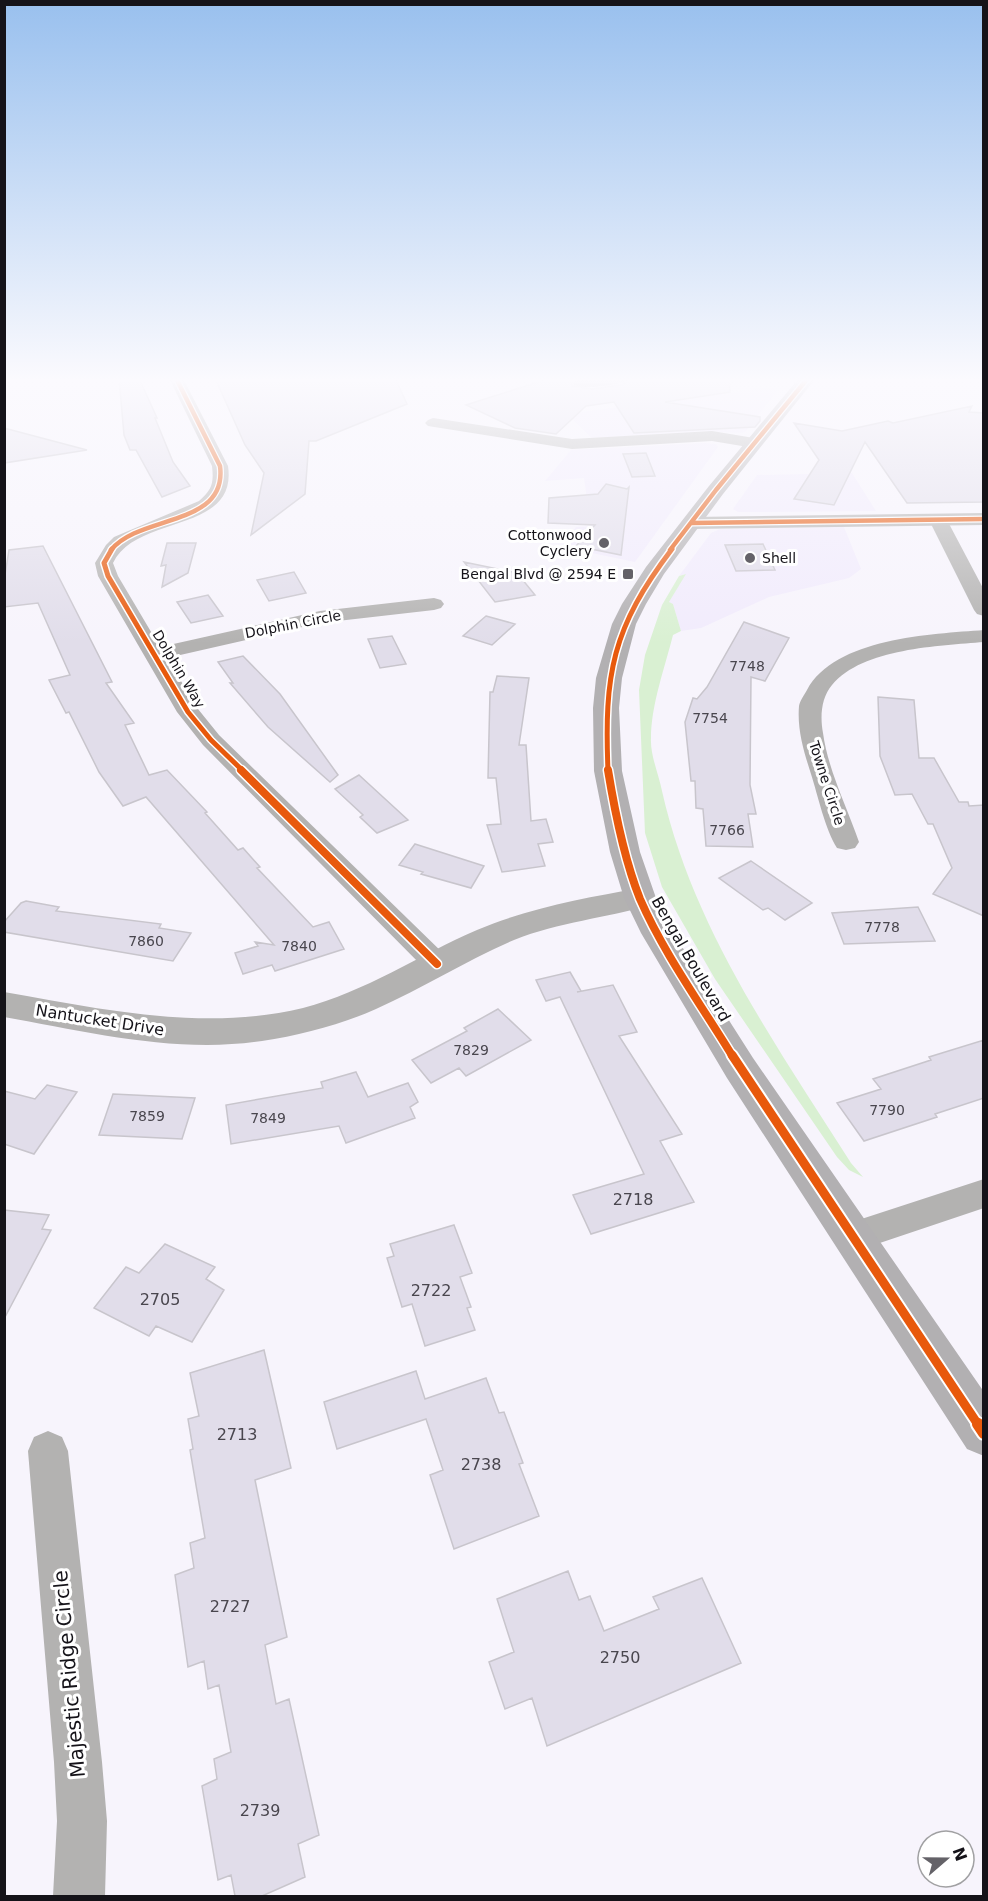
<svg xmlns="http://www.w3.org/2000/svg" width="988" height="1901" viewBox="0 0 988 1901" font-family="'DejaVu Sans',sans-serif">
  <rect width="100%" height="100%" fill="#f7f4fc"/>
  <path fill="#f1ebfc" d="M762,388l16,2 -33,42 -4,1 -37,-2 -112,7 -25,-24z
    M704,443l12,1 2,3 -83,115 -72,-15 13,-20 15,-1 -7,-48 -39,3 26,-31z
    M852,473l24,38 -127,1h-11l-5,-3 24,-34z
    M844,527l17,42 -12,9 -80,19 -68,31 -20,3 -8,-27 -5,-1 17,-29 -6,2 32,-43 9,-4z"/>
  <path fill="#d9f0d2" d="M686,574l-17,28 4,2 8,27 -8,4c-8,32 -22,70 -22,103 -1,17 8,37 11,53 31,138 115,255 189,372l12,14 -14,-7 -12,-13 -122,-178 -53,-92 -17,-54 -6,-143 6,-35 17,-50 17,-29z"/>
  <path fill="#e1ddea" stroke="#c8c5cc" stroke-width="1.5" d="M119,378h20l18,40h-2l18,44 17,24 -28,11 -26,-47h-6l-6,-15z
    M215,378h180l12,26 -91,37h-7l-4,53 -54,41 13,-62 -19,-28z
    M551,378h26l-6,5 1,3 20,3 29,-4 13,-7h95l1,14 -65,10 95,15v4l-5,6 -121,6 -20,-31 -28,4 -30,28 -41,-6 -49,-23z
    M972,406l-3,6 15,1v89l-77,1 -42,-61 -31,63 -40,-6 25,-39 -25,-37 48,8 46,-10 5,2z
    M4,428l83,22 -83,13z
    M646,453l9,23 -23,1 -9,-23z
    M606,484l21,5 2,-2 -8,68 -45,-9 19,-21 -47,-2 1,-25 49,-4z
    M167,543h29l-8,30 -26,14 4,-22 -5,1z
    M763,544l12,26 -39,1 -11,-26z
    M43,546l69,136 -6,1 28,40 -9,2 24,50 18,-5 40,42 -2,1 33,37 5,-2 17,19 -3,1 56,59 16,-5 15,27 -69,22 -3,-6 -29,9 -8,-21 23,-7 -3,-4 19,3 -128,-148 -23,9 -24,-34 -30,-60 -3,1 -17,-33 21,-5 -32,-72 -34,4v-26l5,-31z
    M464,562l53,11 18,22 -40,7z
    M294,572l12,21 -37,8 -12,-21z
    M208,595l15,21 -32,7 -14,-21z
    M486,616l29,8 -23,21 -29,-9z
    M744,622l45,16 -24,43 -14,-4 -1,108 6,29h-8l5,33 -47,-1 -3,-37 -7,-1 -1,-27h-4l-6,-59 8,-24 4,1 10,-12z
    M392,636l14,28 -26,4 -12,-29z
    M243,656l37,38 58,81 -8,7 -62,-55 -38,-44h3l-15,-21z
    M497,676l32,2 -10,67h7l5,76 15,-2 7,23 -15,2 7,22 -43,6 -15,-47 14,-1 -5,-46h-8l2,-86h3z
    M878,697l36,3 5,58h15l25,44h9l1,4 15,-1v111l-51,-22 19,-26 -19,-44h-5l-16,-30 -17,1 -15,-39z
    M359,775l49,45 -31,13 -17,-16 3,-2 -28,-26z
    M415,844l69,22 -13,22 -50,-14 2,-2 -24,-7z
    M751,861l61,42 -27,17 -17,-12 -5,2 -44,-32z
    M26,901l33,6 -3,4 105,13 -2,4 32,5 -18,28 -169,-29v-10l17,-19z
    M918,907l17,34 -91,3 -12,-31z
    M570,972l11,19 -4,1 36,-7 24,47 -18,4 63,98 -22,7 34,61 -103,32 -18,-39 71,-21 -84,-177 -14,4 -10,-21z
    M498,1009l33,31 -65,36 -7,-8 -28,15 -19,-23 55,-29 -3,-3z
    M984,1040v58l-49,16 2,3 -73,24 -27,-38 44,-14 -8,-10 58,-19 -2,-3z
    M356,1072l12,25 40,-14 10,19 -8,5 5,11 -69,25 -7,-17 -108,18 -5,-39 97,-17 -2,-6z
    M47,1085l30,7 -43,62 -30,-10v-53l31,8z
    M113,1094l82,4 -13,41 -83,-4z
    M4,1210l45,5 -7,14 9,1 -47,89z
    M454,1225l18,48 -12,4 11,30 -4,1 8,22 -50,16 -13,-42 -10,3 -15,-49 7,-2 -4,-12z
    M165,1244l50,23 -9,12 18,11 -32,52 -36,-16 -7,10 -55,-28 32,-41 13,6z
    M264,1350l27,118 -36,12 32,157 -22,8 11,59 13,-5 30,136 -21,9 7,33 -43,19h-27l-4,-21 -13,5 -16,-94 15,-7 -3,-20 17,-7 -12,-67 -11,4 -4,-28 -16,6 -13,-92 19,-7 -4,-25 15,-5 -15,-88 3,-1 -5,-30 11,-3 -9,-43z
    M416,1371l9,28 61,-21 13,35 5,-1 19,51 -4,1 20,52 -85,33 -24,-74 13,-5 -17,-51 -89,30 -13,-47z
    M568,1571l11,29 11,-4 14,35 55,-22 -6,-12 49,-19 39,85 -194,83 -15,-48 -27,11 -16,-47 25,-10 -17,-53z"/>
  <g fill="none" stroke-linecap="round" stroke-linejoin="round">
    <path fill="#b3b2b1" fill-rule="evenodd" d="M169,378h14l45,88c10,68 -92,48 -115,97l5,13 42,71 160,-36 114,-13 7,2 3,4 -3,4 -7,2 -114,13 -153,35 31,51 21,26 228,222 4,7 -4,7 -10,3 -10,-3 -224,-226 -26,-33 -79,-136 -3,-13 11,-18 8,-8 85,-36c13,-11 15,-18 13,-35z
      M590,378h42c-7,7 -53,13 -59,6l2,-3z
      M433,418l139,21 140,-8 42,7 8,5 -8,5 -42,-7 -140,8 -144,-23 -3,-3 3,-3z
      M938,515l6,1 3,4 37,70v26l-7,-2 -3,-4 -45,-90 3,-4z
      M984,630v12c-45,4 -121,6 -152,43 -11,13 -12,32 -9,48 5,37 24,74 36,109l-4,6 -9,2 -9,-2c-12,-19 -19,-52 -26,-74 -7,-22 -14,-44 -12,-68 1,-5 5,-11 8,-16 28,-52 124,-56 177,-60z
      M984,1179v29l-131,44 -13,-4 -5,-11 5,-11z
      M48,1431l14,6 6,14 34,311 5,59 -2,75h-52l4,-75 -3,-59 -26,-311 6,-14z"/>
    <path fill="#b3b2b1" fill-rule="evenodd" d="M984,513v12l-293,4 -7,-2 -3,-4 3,-4 7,-2z
      M640,888l11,3 5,7 -5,7c-45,13 -92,17 -137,35 -47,20 -91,48 -138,69 -36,16 -75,26 -114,32 -85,13 -174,-9 -258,-24v-25c97,17 201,40 299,16 62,-16 116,-53 174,-78 52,-22 108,-32 163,-42z"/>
    <path fill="#b2b0b2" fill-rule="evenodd" d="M799,378h17l-93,116 -59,80 -18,30 -10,20 -14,54 -3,30 3,63 18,81 16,46 16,33 81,127 231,334v64l-17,-7 -240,-371 -86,-145 -17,-35 -14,-46 -16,-81 -1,-63 3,-30 16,-54 10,-20 24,-37 63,-81z"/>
    <defs>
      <path id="cycleway-far4" d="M691,523l293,-4
        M111,550c29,-36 117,-23 109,-84l-44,-88
        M670,550l46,-60 92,-112"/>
      <path id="cycleway-far3" d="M112,549l-8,14 4,13 80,136 23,28 32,31
        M608,771c-4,-97 4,-143 64,-222"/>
      <path id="cycleway-far2" d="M241,770l196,194
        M608,770c7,43 16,89 32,129 24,55 62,107 93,158"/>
      <path id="cycleway-far1" d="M732,1055l247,371"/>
      <path id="cycleway" d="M978,1424l6,9"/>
    </defs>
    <use href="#cycleway-far4" stroke="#fff" stroke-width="7"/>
    <use href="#cycleway-far3" stroke="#fff" stroke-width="8"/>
    <use href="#cycleway-far2" stroke="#fff" stroke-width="11"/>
    <use href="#cycleway-far1" stroke="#fff" stroke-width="13"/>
    <use href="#cycleway" stroke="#fff" stroke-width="16"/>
    <use href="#cycleway-far4" stroke="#e8590c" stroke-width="4.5"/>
    <use href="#cycleway-far3" stroke="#e8590c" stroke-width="5"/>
    <use href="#cycleway-far2" stroke="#e8590c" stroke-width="8"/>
    <use href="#cycleway-far1" stroke="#e8590c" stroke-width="9"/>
    <use href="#cycleway" stroke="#e8590c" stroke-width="12"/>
  </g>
  <linearGradient id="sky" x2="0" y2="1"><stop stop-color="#99c0ee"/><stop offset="0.59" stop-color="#fbfafe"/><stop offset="1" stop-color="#fbfafe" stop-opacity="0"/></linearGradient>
  <rect width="988" height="644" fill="url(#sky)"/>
  <g fill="#646268" stroke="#fff" stroke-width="2">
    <circle cx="604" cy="543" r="6"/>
    <circle cx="750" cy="558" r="6"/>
    <rect x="622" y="568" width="12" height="12" rx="3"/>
  </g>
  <g text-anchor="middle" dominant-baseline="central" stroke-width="6" stroke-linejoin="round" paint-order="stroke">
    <g font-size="14" fill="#151319" stroke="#fff" text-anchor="end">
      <text x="592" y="535">Cottonwood<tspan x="592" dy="16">Cyclery</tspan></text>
      <text x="762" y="558" text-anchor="start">Shell</text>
      <text x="616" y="574">Bengal Blvd @ 2594 E</text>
    </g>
    <g font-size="14" fill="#151319" stroke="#fff">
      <text transform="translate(293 624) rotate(-11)">Dolphin Circle</text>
      <text transform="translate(179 669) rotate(59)">Dolphin Way</text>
      <text transform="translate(827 783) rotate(72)">Towne Circle</text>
    </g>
    <g font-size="14" fill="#49464e">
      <text x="747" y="666">7748</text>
      <text x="710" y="718">7754</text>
      <text x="727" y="830">7766</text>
      <text x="882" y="927">7778</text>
      <text x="146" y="941">7860</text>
      <text x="299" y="946">7840</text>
      <text x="471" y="1050">7829</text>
      <text x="887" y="1110">7790</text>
      <text x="147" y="1116">7859</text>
      <text x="268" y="1118">7849</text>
    </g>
    <g font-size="16" fill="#151319" stroke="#fff">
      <text transform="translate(691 959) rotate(60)">Bengal Boulevard</text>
      <text transform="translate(100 1020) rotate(9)">Nantucket Drive</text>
    </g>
    <g font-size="16" fill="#49464e">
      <text x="633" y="1199">2718</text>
      <text x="431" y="1290">2722</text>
      <text x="160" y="1299">2705</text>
      <text x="237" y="1434">2713</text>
      <text x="481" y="1464">2738</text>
      <text x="230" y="1606">2727</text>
      <text x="620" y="1657">2750</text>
      <text x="260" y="1810">2739</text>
    </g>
    <g font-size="20" fill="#151319" stroke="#fff">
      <text transform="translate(69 1674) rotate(-95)">Majestic Ridge Circle</text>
    </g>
  </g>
  <rect width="988" height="1901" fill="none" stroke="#151319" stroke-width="12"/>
  <g transform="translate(946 1859) rotate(70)"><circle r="28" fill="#ffffff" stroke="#a1a1a3" stroke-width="1.5"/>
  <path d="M0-4.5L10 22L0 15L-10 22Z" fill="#646268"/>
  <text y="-9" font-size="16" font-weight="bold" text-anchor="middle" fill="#151319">N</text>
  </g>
</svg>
